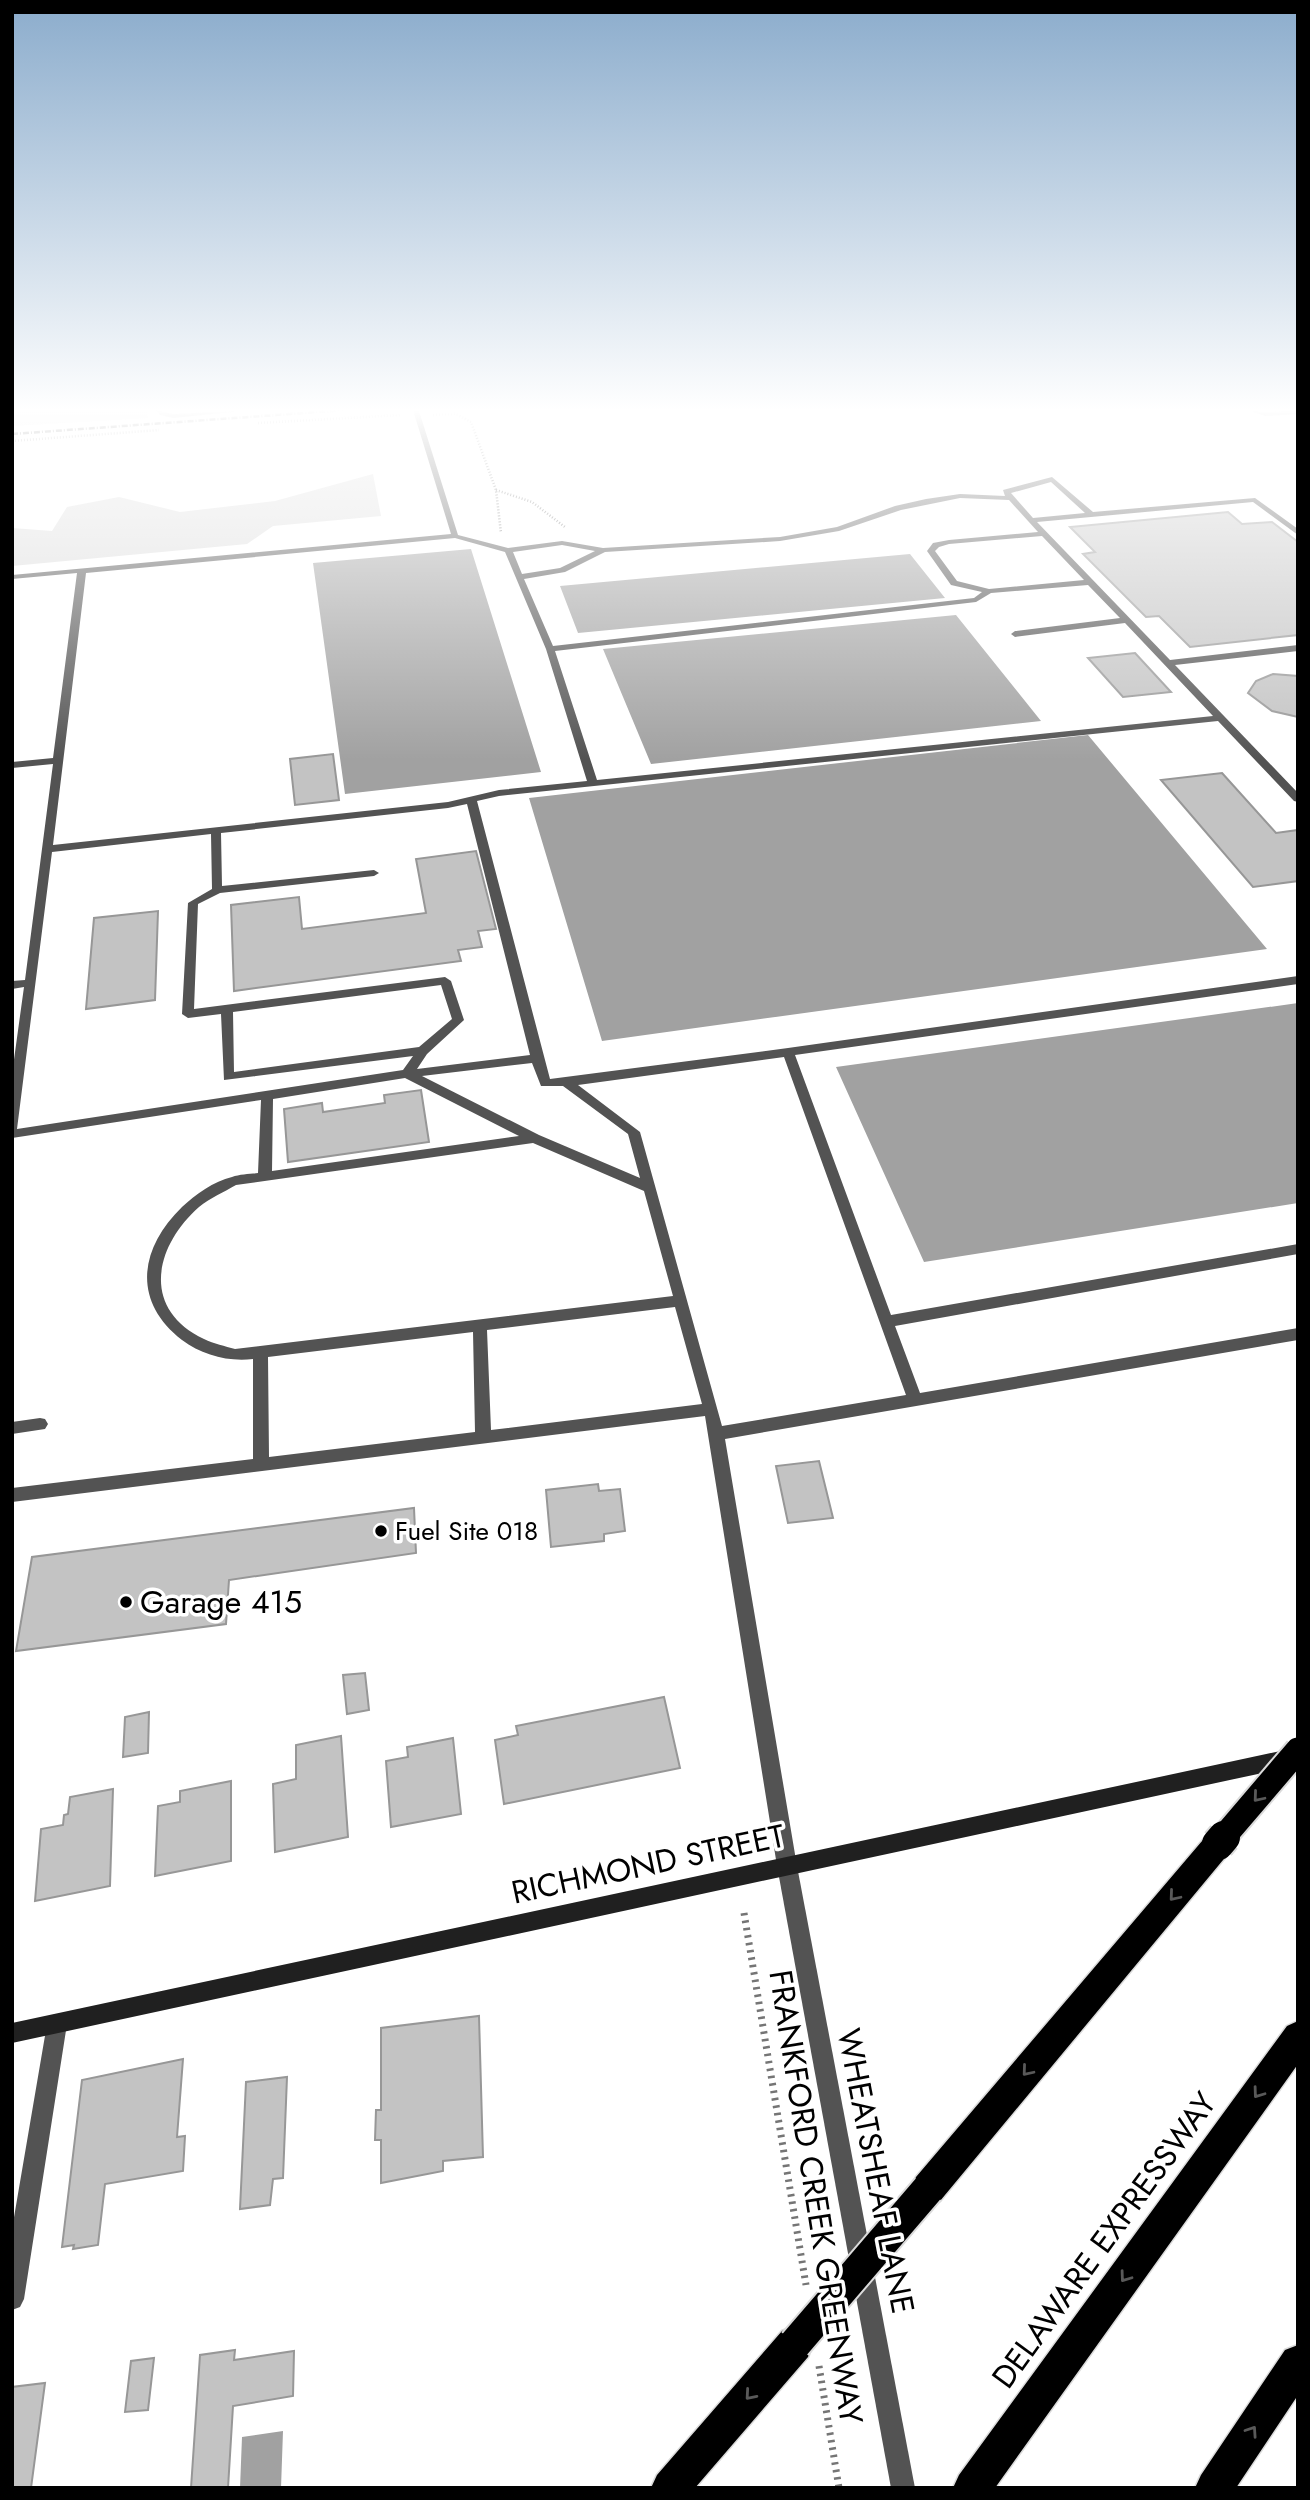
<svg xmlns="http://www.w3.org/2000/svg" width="1310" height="2500" viewBox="0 0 1310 2500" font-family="Jost,sans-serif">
  <rect width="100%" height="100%" fill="#fff"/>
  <path fill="#dadada" d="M29,410h118l1,8 -136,8v-12z
    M373,474l8,42 -108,10 -26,18 -235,22v-38l40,3 15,-24 52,-10 61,15 95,-11z"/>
  <path fill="#a1a1a1" d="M471,549l70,223 -196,22 -32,-231z
    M910,554l35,44 -367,35 -18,-47z
    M956,615l85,106 -390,43 -48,-115z
    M1088,735l179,214 -665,92 -73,-243z
    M1298,1003v200l-374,59 -88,-195z
    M283,2431l-2,57h-41l2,-51z"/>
  <path fill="#c3c3c3" stroke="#979797" stroke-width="2" d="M1228,512l14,12 30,-2 26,20v93l-108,12 -31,-31 -13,1 -63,-63 12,-2 -25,-25z
    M1135,653l36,39 -48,5 -35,-39z
    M1273,674l25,2v41l-26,-6 -24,-18 8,-12z
    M333,754l6,46 -44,5 -5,-46z
    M1222,773l54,60 22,-3v51l-45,6 -92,-107z
    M476,851l20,78 -18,2 4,16 -24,3 3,11 -227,30 -3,-86 68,-8 3,32 124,-16 -10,-54z
    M158,911l-3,89 -69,9 8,-91z
    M421,1090l8,52 -141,20 -4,-53 38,-6 1,9 62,-9 -1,-8z
    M819,1461l14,57 -45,5 -12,-57z
    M598,1484l1,7 21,-2 5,42 -21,3v7l-53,6 -5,-57z
    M414,1508l2,45 -187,27 -3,44 -210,27 16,-94z
    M365,1673l4,37 -22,4 -4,-39z
    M664,1697l16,71 -176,36 -9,-64 23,-5 -2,-9z
    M149,1712l-1,41 -25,4 2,-40z
    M341,1736l7,101 -73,15 -2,-68 23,-5v-34z
    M453,1738l8,76 -70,13 -5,-66 22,-4 -1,-10z
    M231,1781v80l-76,15 3,-70 22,-4v-11z
    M113,1789l-3,97 -75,15 6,-72 22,-4 1,-10 4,-1 2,-17z
    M479,2016l4,141 -40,4v10l-62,12v-43h-6l1,-30h5v-82z
    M183,2059l-6,78 8,-1 -2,35 -78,13 -7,61 -25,4 1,-4 -12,2 20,-167z
    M287,2077l-4,101 -10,1 -3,26 -30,4 6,-127z
    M235,2350l-1,10 60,-9 -1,45 -60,10 -5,82h-37l9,-133z
    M154,2358l-6,52 -23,2 6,-51z
    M45,2383l-14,105h-19v-101z"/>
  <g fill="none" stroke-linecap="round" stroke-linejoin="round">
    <defs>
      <path id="motorway" d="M1218,1830l10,4 4,10 -4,10 -288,347 -12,5 -12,-5 -5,-12 5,-12 292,-343z
        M1298,2021v43l-303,424h-42l6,-13 328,-449z
        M795,2326l13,5 5,13 -5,13 -113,131h-44l6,-13 125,-144z
        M1298,2345v50l-62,93h-41l6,-13 84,-125z"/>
    </defs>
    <use href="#motorway" stroke="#dbdbdb" stroke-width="3"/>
    <path stroke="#757575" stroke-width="2.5" stroke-dasharray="1 2" stroke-linecap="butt" d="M433,415l23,-1 15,8 25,68 5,43
      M258,423l142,-8
      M12,441l147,-11
      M496,490l36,12 33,25"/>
    <path stroke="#757575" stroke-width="7" stroke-dasharray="2.5 5" stroke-linecap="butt" d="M744,1913l62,372
      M819,2366l20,122"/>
    <path fill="#535353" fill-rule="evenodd" d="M156,410l17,4 79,-4 -79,8 -13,-3z
      M413,410l6,1 39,124 50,13 54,-7 41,7 177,-11 57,-10 58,-21 31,-7 34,-5 45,2 -2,-6 49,-13 41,35 162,-14 43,31v6l-45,-33 -216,20 133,138 128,-15v6l-123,14 123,128v9l-4,-1 -76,-80 -719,75 -22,5 73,278 238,-31 510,-72v8l-503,71 96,260 407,-71v10l-403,72 25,67 378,-65v12l-573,99 72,427 -3,7 -7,3 -7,-3 -3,-7 -72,-450 -693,86v-14l241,-29v-100c-25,3 -51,-4 -71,-19 -50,-39 -43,-91 0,-133 13,-12 32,-26 50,-30 8,-3 18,-3 26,-4l3,-73 -249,38v-64l12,-87 -12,2v-8l13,-1 28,-216 -41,4v-6l41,-4 24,-185 -65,6v-4l439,-41zM1051,482l34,31 -52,5 -22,-25zM960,498l49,2 29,32 -89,8 -16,3 -6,8 24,34 31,7 -8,6 -421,48 -29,-67 41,-7 40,-20 175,-11 59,-10 62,-21zM1042,536l42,44 -95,9 -32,-8 -22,-30 4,-4 10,-3zM455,538l50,14 41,97 41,132 -88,9 -51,12 -395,43 33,-272zM562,545l33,6 -35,17 -38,6 -9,-22zM1088,585l32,33 -105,13 -4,3 4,3 110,-14 88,93 -616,64 -42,-129 421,-49 15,-9zM467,804l63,251 -113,14 10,-15 37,-34 -13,-39 -6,-4 -251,32 4,-105 22,-11 154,-17 5,-3 -5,-3 -152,16 -1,-53 227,-25zM211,834l1,55 -24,14 -6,111 6,4 33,-4 3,66 189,-24 -10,14 -386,59 35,-277zM441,985l11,34 -33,28 -185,25 -1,-60zM784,1057l122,338 -184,31 -82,-294 -62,-47zM532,1063l9,23h22l65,48 12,44 -101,-43 -117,-59zM405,1078l114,58 -247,35 1,-72zM533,1143l111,48 29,105 -438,53c-10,-3 -21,-5 -31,-10 -63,-30 -50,-92 -5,-132 11,-9 25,-15 37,-22zM675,1307l27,97 -211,26 -4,-100zM473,1332l2,100 -206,25 -1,-100z
      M1248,410l17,2 33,-2v4l-33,2z
      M40,1418l5,1 3,5 -3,5 -33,5v-12z
      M57,2014l7,3 3,7 -43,275 -4,8 -8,3v-81l35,-205 3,-7z"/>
    <path fill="#535353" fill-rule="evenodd" d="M787,1856l7,3 3,7 118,622h-24l-114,-622 3,-7z"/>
    <path fill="#202020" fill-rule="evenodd" d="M1290,1749l8,6 -1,9 -7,3 -1278,276v-20z"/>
    <use href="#motorway" fill="#000" fill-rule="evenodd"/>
    <path stroke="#000" stroke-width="2.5" stroke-dasharray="6 2 1 2" stroke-linecap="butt" d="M12,434l333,-24"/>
    <defs>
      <path id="motorway-bridge-far1" d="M1222,1839l76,-89"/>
      <path id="motorway-bridge" d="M1218,1844l6,-7
        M795,2344l133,-155"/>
    </defs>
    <use href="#motorway-bridge-far1" stroke="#dbdbdb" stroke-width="29" stroke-linecap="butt"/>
    <use href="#motorway-bridge" stroke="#dbdbdb" stroke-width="36" stroke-linecap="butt"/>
    <use href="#motorway-bridge-far1" stroke="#000" stroke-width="25"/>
    <use href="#motorway-bridge" stroke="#000" stroke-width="32"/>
  </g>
  <defs><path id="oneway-chevron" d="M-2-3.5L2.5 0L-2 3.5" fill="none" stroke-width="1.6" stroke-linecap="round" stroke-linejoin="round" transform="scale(1.75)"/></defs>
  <g stroke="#595959">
    <use href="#oneway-chevron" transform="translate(1258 1797) rotate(130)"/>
    <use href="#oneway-chevron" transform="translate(1174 1896) rotate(130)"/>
    <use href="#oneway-chevron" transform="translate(1027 2071) rotate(130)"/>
    <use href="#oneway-chevron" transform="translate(1258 2093) rotate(126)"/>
    <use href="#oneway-chevron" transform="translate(1125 2277) rotate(126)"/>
    <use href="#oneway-chevron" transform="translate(750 2395) rotate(131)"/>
    <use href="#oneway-chevron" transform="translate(1252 2431) rotate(-56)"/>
  </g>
  <linearGradient id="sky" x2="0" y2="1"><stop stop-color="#8baccc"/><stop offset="0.54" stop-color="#fff"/><stop offset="1" stop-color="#fff" stop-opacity="0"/></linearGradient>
  <rect width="1310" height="760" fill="url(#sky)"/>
  <g fill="#000" stroke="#fff" stroke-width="2.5">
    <circle cx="381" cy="1531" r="7"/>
    <circle cx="126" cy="1602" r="7"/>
  </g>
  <g text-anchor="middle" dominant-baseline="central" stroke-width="7" stroke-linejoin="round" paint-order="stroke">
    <g font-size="26" fill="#000" stroke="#fff" text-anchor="start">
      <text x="395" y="1531">Fuel Site 018</text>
    </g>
    <g font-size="32" fill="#000" stroke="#fff" text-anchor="start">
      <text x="140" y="1602">Garage 415</text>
    </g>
    <g font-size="32" fill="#000" stroke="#fff">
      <text transform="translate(648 1864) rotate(-12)">RICHMOND STREET</text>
      <text transform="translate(876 2171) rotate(79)">WHEATSHEAF LANE</text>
      <text transform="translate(816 2197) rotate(81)">FRANKFORD CREEK GREENWAY</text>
      <text transform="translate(1104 2240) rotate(-54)">DELAWARE EXPRESSWAY</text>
    </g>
  </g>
  <rect width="1310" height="2500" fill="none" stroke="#000000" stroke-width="28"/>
</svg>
